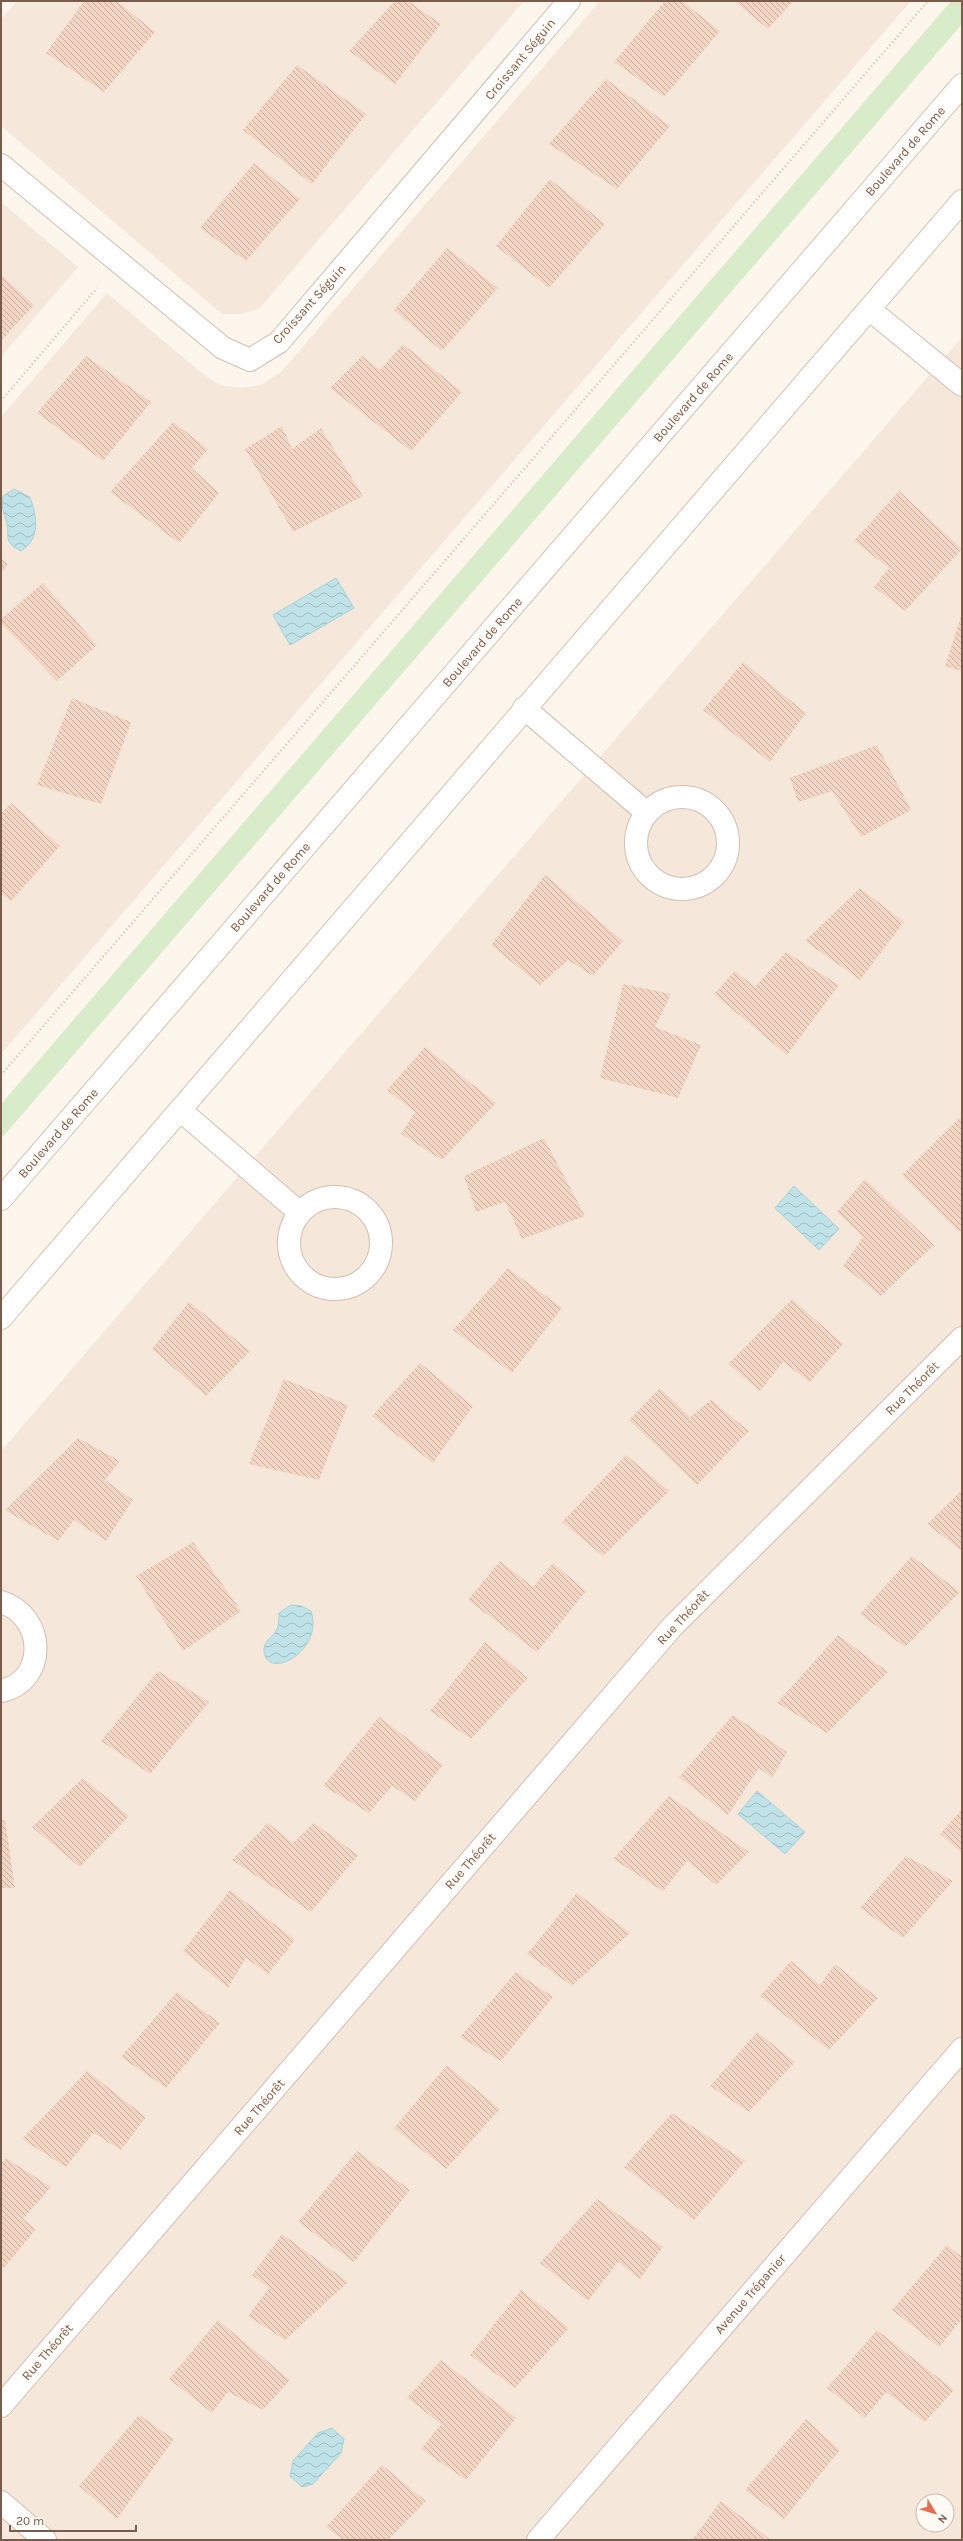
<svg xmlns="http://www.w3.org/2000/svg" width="963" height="2541" viewBox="0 0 963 2541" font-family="Karla,sans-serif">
  <defs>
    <pattern id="water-waves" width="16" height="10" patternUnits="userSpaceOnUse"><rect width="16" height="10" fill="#bfe3e8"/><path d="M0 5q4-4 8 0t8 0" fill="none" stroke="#a0bbbe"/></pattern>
    <pattern id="building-back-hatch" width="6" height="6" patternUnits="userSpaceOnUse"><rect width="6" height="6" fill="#f3d5c3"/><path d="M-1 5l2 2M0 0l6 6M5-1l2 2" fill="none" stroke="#cab0a1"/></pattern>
  </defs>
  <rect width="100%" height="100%" fill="#fdf6ec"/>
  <path fill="#f5e8da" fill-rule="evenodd" d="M17,1h507l-265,308 -19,5h-18l-221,-188v-107z
    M600,1h311l-910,1053v-637l106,-124 96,81 17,11 20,3 21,-3 21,-14z
    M1,202l77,65 -77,90z
    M962,337v2203h-961v-1089zM923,2501h24v24h-24z"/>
  <path fill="#d8ecc9" d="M951,1h11v23l-961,1115v-35z"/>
  <path fill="url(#water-waves)" stroke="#a5d3da" d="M14,489l16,8c7,20 11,41 -9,54 -20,-10 -10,-16 -15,-31 -3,-10 -5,-13 -3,-24z
    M336,578l18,30 -64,37 -17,-30z
    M794,1186l45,43 -20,21 -44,-42z
    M291,1605l10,1 10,5c14,41 -47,72 -47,38 0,-9 10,-12 13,-20 2,-5 2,-11 2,-16z
    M757,1791l48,41 -20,22 -47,-40z
    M332,2428l12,11 -3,14 -28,31 -11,3 -12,-11 3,-15 25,-28z"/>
  <path fill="url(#building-back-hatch)" d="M84,1h33l38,31 -51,60 -58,-39z
    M395,1h13l33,23 -46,60 -46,-33z
    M665,1h17l38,30 -56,66 -50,-35z
    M734,1h59l-25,28z
    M297,65l69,49 -54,70 -69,-54z
    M606,79l64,47 -53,63 -68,-45z
    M254,163l46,36 -54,62 -46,-33z
    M550,179l55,45 -56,64 -53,-42z
    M447,248l51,40 -56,63 -48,-41z
    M1,275l33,30 -33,36z
    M403,344l59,48 -51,59 -81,-63 32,-32 18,14z
    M86,356l65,46 -48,59 -66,-48z
    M173,422l35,27 -16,19 27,25 -40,50 -69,-51z
    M282,426l10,23 29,-21 42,68 -70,36 -48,-83z
    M899,491l63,58 -57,62 -31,-24 15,-19 -35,-27z
    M1,558l7,6 -7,9z
    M43,583l54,62 -40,36 -56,-58v-4z
    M962,613v58l-17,-5z
    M743,662l63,51 -36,49 -67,-52z
    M72,698l59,24 -30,82 -64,-19z
    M877,745l34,65 -50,27 -29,-46 -34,11 -8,-24z
    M11,803l49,43 -49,55 -10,-8v-79z
    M545,875l78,66 -30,35 -25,-16 -28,25 -49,-40z
    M860,888l44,34 -44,58 -55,-39z
    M786,952l53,33 -52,70 -73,-61 21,-23 20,16z
    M623,984l48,10 -16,33 46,18 -23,53 -78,-20z
    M425,1047l71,56 -54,57 -41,-26 14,-22 -28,-22z
    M959,1118l3,2v109l-3,3 -57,-57z
    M544,1138l41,78 -63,23 -17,-37 -29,10 -12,-36z
    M865,1179l69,66 -53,51 -38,-30 20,-29 -26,-25z
    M508,1268l54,40 -50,65 -59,-43z
    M792,1299l51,45 -33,38 -27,-20 -23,29 -32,-27z
    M189,1302l61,49 -44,45 -54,-47z
    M420,1363l53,43 -40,57 -61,-47z
    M284,1379l64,26 -29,75 -70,-16z
    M660,1388l30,29 21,-17 38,31 -52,54 -68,-65z
    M78,1438l42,23 -15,19 28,20 -27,41 -32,-21 -16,21 -53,-31z
    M626,1455l43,36 -66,65 -41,-34z
    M962,1490v61l-35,-27z
    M193,1542l48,69 -58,40 -47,-75z
    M912,1556l48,36 -55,55 -45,-33z
    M500,1561l33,26 20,-24 33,28 -49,61 -69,-52z
    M838,1635l50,37 -61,61 -50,-30z
    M485,1642l43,36 -57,61 -41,-28z
    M158,1671l51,31 -59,72 -49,-33z
    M733,1715l54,37 -15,26 -13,-10 -31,47 -49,-38z
    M379,1717l64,48 -28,36 -23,-15 -23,27 -46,-27z
    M83,1778l46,38 -49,51 -48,-40z
    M669,1796l80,56 -33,33 -29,-24 -24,30 -50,-32z
    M962,1809v44l-22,-19z
    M1,1820h4l10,68h-14z
    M268,1823l25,20 21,-20 44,32 -47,57 -79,-52z
    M906,1856l47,25 -50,57 -43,-30z
    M230,1890l65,50 -27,34 -22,-16 -18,30 -45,-37z
    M577,1893l53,40 -58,53 -45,-32z
    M791,1961l29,24 15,-21 43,34 -49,52 -69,-54z
    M516,1972l37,25 -52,64 -41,-24z
    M177,1992l43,31 -54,65 -45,-31z
    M757,2032l38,30 -46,50 -39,-26z
    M447,2065l53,44 -54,60 -52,-41z
    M87,2071l59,46 -25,33 -28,-17 -27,34 -44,-28z
    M672,2113l73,48 -51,59 -70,-53z
    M357,2151l53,39 -56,72 -56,-40z
    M6,2158l45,29 -28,32 13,10 -32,39 -3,-3v-102z
    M597,2199l66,48 -23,32 -22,-17 -30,39 -48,-38z
    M282,2234l66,48 -63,58 -37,-24 21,-28 -17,-13z
    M947,2245l15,12v62l-23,28 -47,-37z
    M521,2290l48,38 -54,60 -45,-33z
    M218,2320l72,60 -27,30 -35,-18 -16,21 -43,-34z
    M877,2330l77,60 -29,32 -39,-30 -21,26 -38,-30z
    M441,2360l75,58 -50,62 -45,-31 20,-25 -34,-26z
    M139,2415l35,24 -57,80 -38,-33z
    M806,2419l34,31 -56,69 -39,-29z
    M382,2465l44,36 -38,39h-45l-17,-13z
    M721,2501l50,39h-79z"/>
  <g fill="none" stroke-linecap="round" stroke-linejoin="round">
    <defs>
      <path id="minor" d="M1,165l222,183 27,12 29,-18 290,-341
        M869,309l93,76
        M524,708l123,105
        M636 843a46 46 0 1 1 92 0a46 46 0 1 1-92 0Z
        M180,1110l120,103
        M289 1243a46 46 0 1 1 92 0a46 46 0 1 1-92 0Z
        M1,1602c45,14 47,79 0,89
        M1,2406l671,-779 290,-289
        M1,2502l44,38
        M538,2540l424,-491"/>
      <path id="secondary" d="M1,1199l961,-1114
        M1,1318l961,-1117"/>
    </defs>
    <use href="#minor" stroke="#d1beb0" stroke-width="24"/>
    <use href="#secondary" stroke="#d6c0b0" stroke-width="24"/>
    <path stroke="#d9b8a5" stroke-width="2.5" stroke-dasharray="1 3" stroke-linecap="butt" d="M1,401l96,-113
      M1,1075l927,-1074"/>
    <use href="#minor" stroke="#fff" stroke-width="22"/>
    <use href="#secondary" stroke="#fff" stroke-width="22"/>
  </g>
  <g text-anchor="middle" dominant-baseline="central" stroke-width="3" stroke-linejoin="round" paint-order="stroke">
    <g font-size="13" fill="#7a5c4d" stroke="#fffaf3">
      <text transform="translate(520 59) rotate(-50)">Croissant Séguin</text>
      <text transform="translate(905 151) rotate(-49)">Boulevard de Rome</text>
      <text transform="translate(309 304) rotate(-48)">Croissant Séguin</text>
      <text transform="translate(693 397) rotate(-49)">Boulevard de Rome</text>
      <text transform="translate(482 642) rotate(-49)">Boulevard de Rome</text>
      <text transform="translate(270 887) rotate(-49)">Boulevard de Rome</text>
      <text transform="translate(58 1133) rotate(-49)">Boulevard de Rome</text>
      <text transform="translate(912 1388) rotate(-45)">Rue Théorêt</text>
      <text transform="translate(683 1617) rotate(-47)">Rue Théorêt</text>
      <text transform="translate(470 1861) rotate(-49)">Rue Théorêt</text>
      <text transform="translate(259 2107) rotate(-49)">Rue Théorêt</text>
      <text transform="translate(750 2294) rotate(-49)">Avenue Trépanier</text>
      <text transform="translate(47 2352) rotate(-49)">Rue Théorêt</text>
    </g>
  </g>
  <rect width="963" height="2541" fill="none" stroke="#7a5c4d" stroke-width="4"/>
  <g transform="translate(935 2513) rotate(128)"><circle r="19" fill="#fffaf3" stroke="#cabbb1"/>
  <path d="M0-3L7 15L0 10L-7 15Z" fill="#e76f51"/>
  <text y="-6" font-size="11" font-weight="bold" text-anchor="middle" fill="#7a5c4d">N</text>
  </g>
  <path d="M10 2525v6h126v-6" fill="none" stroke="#7a5c4d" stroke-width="2"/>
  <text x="16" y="2525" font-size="12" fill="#7a5c4d" stroke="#fffaf3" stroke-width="3" paint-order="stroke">20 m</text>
</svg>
